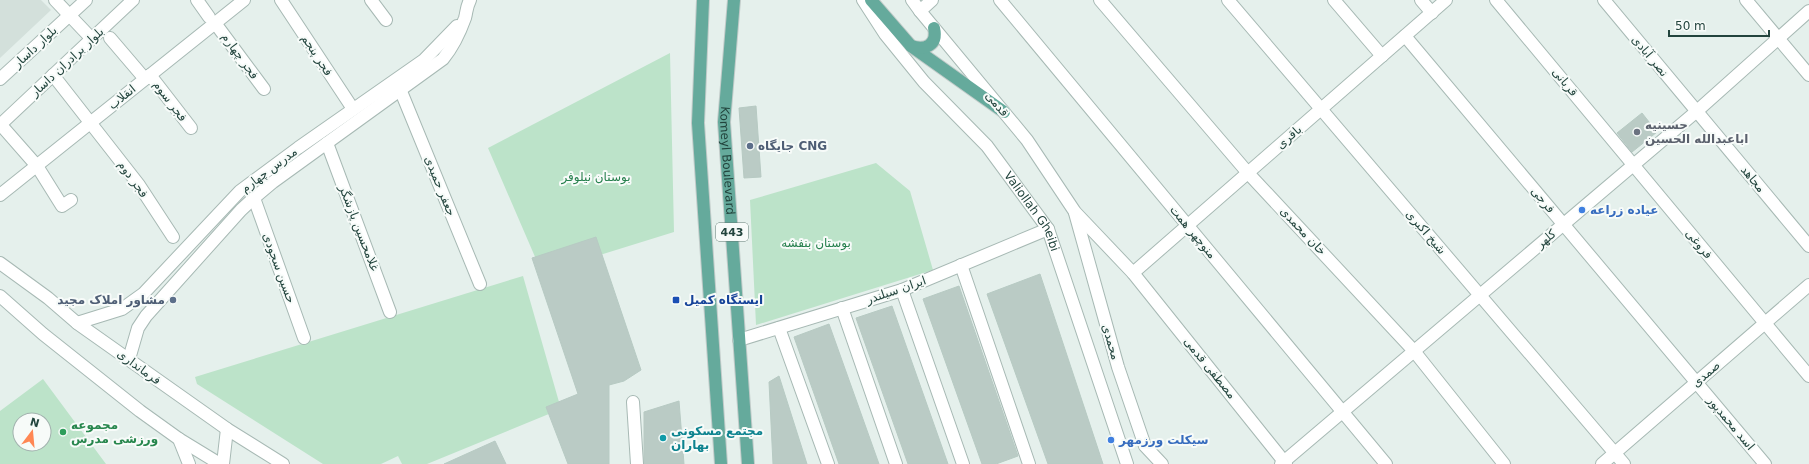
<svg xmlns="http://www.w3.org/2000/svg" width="1809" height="464" viewBox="0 0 1809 464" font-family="'DejaVu Sans',Cairo,sans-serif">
  <rect width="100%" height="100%" fill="#e5f0ec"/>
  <path fill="#d3e0db" d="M0,0h41l10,10 -51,48z"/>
  <path fill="#bce3c9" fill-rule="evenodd" d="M670,53l4,179 -132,41 -54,-125z
    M876,163l34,28 23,79 -177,55 -6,-125z
    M523,276l38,133 -134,55h-25l-4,-8 -17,8h-58l-126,-80 -2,-7z
    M43,379l63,85h-106v-53zM20,420h24v24h-24z"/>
  <path fill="#bacbc5" stroke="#b7cac3" d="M756,106l5,71 -17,1 -5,-70z
    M1642,113l15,19 -25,20 -15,-19z
    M596,237l45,133 -17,11 -15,4v79h-41l-22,-57 32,-13 -46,-136z
    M1040,274l63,190h-55l-61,-170z
    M959,286l59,170 -22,8h-14l-59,-165z
    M892,306l56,158h-40l-52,-146z
    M829,324l50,140h-40l-45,-127z
    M779,376l28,88h-34l-4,-82z
    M679,401l5,63h-40v-52z
    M495,441l11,23h-62z"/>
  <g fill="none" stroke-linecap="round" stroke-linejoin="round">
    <defs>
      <g id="minor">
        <path d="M55,0l37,39"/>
        <path d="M197,0l12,17"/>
        <path d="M281,0l72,109"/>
        <path d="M371,0l15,20"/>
        <path id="s1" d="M863,0l22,34 39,48 63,64 61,83 79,235"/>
        <path d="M912,0l8,11 107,129 48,72 58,61 153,191"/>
        <path d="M1000,0l386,464"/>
        <path d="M1100,0l148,173 166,178 90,113"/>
        <path d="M1228,0l396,464"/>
        <path d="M1334,0l48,56"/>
        <path d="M1421,0l11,13"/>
        <path d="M1496,0l313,376"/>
        <path d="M1604,0l205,246"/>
        <path d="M1746,0l63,75"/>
        <path d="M920,11l12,-11"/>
        <path d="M215,23l49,66"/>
        <path d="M1405,36l360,428"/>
        <path d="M110,38l35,41"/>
        <path d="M53,75l86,110 34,52"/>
        <path d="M150,75l41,53"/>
        <path d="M0,79l86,-79"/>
        <path d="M400,89l80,195"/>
        <path d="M0,124l37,42 25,40 9,-6"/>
        <path d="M0,125l133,-125"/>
        <path d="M327,143l63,169"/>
        <path d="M0,195l244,-195"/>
        <path d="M254,198l50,140"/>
        <path d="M1075,213l43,154 27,79 17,18"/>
        <path d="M0,263l48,35 29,25 150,106 56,35"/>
        <path d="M961,265l68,199"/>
        <path d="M1133,273l313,-273"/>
        <path d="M902,290l61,174"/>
        <path d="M0,296l43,38 97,77 39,28 41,25"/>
        <path d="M842,308l54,156"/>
        <path d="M77,323l45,-14 21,-15 97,-103 58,-43 126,-88 33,-34"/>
        <path d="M779,328l49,136"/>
        <path d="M739,340l163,-50 146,-61"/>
        <path d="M129,359l9,-31 8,-12 95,-106 13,-12 19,-16 170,-123c9,-11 17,-27 22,-41 2,-7 1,-10 5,-18"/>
        <path d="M633,402l4,62"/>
        <path d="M179,439l10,25"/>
        <path d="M223,464l4,-35"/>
        <path d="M1281,464l416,-353 112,-100"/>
        <path d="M1602,464l207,-179"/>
      </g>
      <g id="major">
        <path d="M703,0l-5,123 23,341"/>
        <path id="s2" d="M734,0l-10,122 24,342"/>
        <path d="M871,0l40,46 93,66"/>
        <path d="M911,46c14,5 27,-1 23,-18"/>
      </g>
    </defs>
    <use href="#minor" stroke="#a7b9b4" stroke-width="14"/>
    <use href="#major" stroke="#c1cbc9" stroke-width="14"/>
    <use href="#minor" stroke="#fff" stroke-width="12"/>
    <use href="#major" stroke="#65aa9c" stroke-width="12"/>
  </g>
  <circle fill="#6b7280" stroke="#f7fbf9" stroke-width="1.5" cx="1637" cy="132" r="4"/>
  <g fill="#5c6f8a" stroke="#f7fbf9" stroke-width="1.5">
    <circle cx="750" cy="146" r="4"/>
    <circle cx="173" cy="300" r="4"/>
  </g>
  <g fill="#3f7fe0" stroke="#f7fbf9" stroke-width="1.5">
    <circle cx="1582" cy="210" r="4"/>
    <circle cx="1111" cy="440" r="4"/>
  </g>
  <rect fill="#1a4fb4" stroke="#f7fbf9" stroke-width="1.5" x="672" y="296" width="8" height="8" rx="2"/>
  <circle fill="#2e9e5b" stroke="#f7fbf9" stroke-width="1.5" cx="63" cy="432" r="4"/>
  <circle fill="#0f9aa8" stroke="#f7fbf9" stroke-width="1.5" cx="663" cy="438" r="4"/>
  <g text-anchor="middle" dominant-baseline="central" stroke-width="4" stroke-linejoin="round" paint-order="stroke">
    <rect fill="#f7fbf9" stroke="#627b75" stroke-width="1" x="716" y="223" width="32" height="18" rx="3"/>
    <g font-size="11" font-weight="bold" fill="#22443d">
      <text x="732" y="232">443</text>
    </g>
    <g font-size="12" fill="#22443d" stroke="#f7fbf9">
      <text transform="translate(35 47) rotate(-43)">بلوار داسار</text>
      <text transform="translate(317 55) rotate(57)">فجر پنجم</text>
      <text transform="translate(240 56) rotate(54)">فجر چهارم</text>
      <text transform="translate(1650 56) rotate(50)">نصر آبادی</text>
      <text transform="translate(67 62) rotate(-43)">بلوار برادران داسار</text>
      <text transform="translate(1565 82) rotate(50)">قربانی</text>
      <text transform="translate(122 97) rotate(-39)">انقلاب</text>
      <text transform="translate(170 101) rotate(53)">فجر سوم</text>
      <text transform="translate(997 104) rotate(50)">قدمی</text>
      <text transform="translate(1289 137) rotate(-41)">باقری</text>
      <text stroke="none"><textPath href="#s2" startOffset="161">Komeyl Boulevard</textPath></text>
      <text transform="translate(269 170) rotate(-37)">مدرس چهارم</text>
      <text transform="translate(133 179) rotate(54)">فجر دوم</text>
      <text transform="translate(1753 179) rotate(50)">مجاهد</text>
      <text transform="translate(440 186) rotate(68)">جعفر حمیدی</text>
      <text transform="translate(1543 200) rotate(50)">فرجی</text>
      <text stroke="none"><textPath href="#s1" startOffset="272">Valiollah Gheibi</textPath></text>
      <text transform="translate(359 228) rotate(69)">غلامحسین پازشگر</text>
      <text transform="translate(1303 231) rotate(47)">خان محمدی</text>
      <text transform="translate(1193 232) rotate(50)">منوچهر همت</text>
      <text transform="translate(1426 232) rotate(49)">شیخ اکبری</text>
      <text transform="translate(1546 239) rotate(-40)">کلهر</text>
      <text transform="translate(1699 244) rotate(50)">فروغی</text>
      <text transform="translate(279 268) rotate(70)">حسین سجودی</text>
      <text transform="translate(896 290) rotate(-19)">ایران سیلندر</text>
      <text transform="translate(1111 342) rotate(74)">محمدی</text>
      <text transform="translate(139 367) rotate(36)">فرمانداری</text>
      <text transform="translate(1210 368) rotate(51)">مصطفی قدمی</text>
      <text transform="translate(1706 374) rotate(-41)">صمدی</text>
      <text transform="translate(1731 423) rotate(50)">اسد محمدپور</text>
    </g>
    <g font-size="12" font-weight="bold" fill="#5b616d" stroke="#f7fbf9" text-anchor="start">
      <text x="1645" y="125">حسینیه<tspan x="1645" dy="14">اباعبدالله الحسین</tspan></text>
    </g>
    <g font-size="12" font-weight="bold" fill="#4e5e75" stroke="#f7fbf9" text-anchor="start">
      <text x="758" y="146">جایگاه CNG</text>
      <text x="165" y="300" text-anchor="end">مشاور املاک مجید</text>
    </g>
    <g font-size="12" fill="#27804e" stroke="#f7fbf9">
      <text x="596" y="177">بوستان نیلوفر</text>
      <text x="816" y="243">بوستان بنفشه</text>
    </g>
    <g font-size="12" font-weight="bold" fill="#366cbe" stroke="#f7fbf9" text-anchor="start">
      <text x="1590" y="210">عیاده زراعه</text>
      <text x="1119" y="440">سیکلت ورزمهر</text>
    </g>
    <g font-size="12" font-weight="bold" fill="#164399" stroke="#f7fbf9" text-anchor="start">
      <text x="684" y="300">ایستگاه کمیل</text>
    </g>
    <g font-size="12" font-weight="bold" fill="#27864d" stroke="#f7fbf9" text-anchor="start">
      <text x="71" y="425">مجموعه<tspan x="71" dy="14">ورزشی مدرس</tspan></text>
    </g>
    <g font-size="12" font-weight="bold" fill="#0d838f" stroke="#f7fbf9" text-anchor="start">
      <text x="671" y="431">مجتمع مسکونی<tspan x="671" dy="14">بهاران</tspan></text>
    </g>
  </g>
  <g transform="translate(32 432) rotate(16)"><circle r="19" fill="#f7fbf9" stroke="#a2b2ae"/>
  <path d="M0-3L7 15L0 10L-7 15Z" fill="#ff8754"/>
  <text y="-6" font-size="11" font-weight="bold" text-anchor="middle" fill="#22443d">N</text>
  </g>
  <path d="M1669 30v6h100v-6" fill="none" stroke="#22443d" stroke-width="2"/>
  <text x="1675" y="30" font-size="12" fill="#22443d" stroke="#f7fbf9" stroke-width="3" paint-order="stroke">50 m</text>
</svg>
